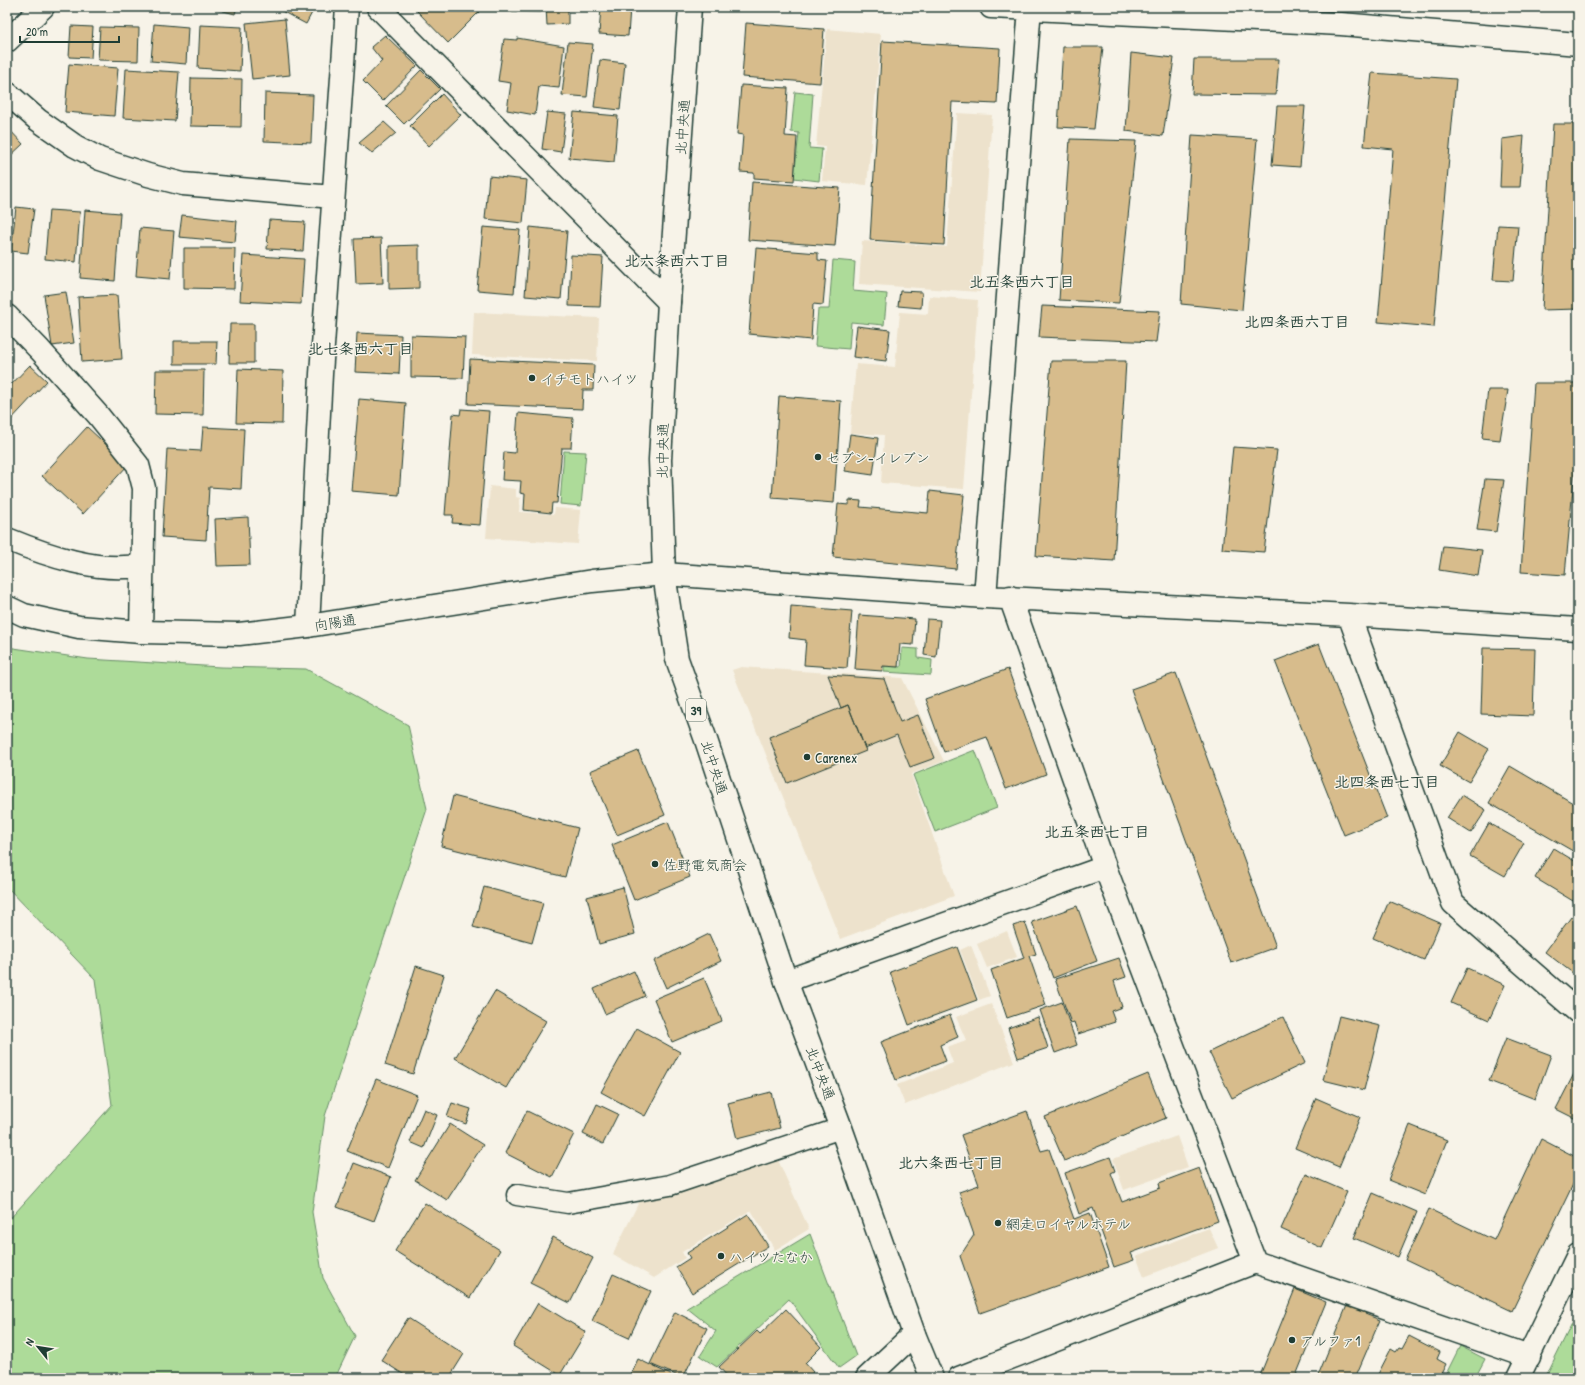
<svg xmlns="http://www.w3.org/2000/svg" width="1585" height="1385" viewBox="0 0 1585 1385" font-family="'Patrick Hand','Klee One',sans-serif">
  <rect width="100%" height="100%" fill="#f7f3e8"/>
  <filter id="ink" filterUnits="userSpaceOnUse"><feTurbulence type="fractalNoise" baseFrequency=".025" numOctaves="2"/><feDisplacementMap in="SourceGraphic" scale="8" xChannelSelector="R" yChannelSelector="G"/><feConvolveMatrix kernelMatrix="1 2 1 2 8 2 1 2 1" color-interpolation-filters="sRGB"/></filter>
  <g filter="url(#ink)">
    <path fill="#ede2cc" d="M827,29l54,5 -14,151 -45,-4 3,-34 -9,-1z
      M957,113l35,2 -12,177 -121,-8 3,-43 85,6z
      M929,296l49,4 -14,189 -83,-6 3,-48 -34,-2 6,-69 39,3 5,-55 28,2z
      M474,312l125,6 -2,43 -125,-6z
      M490,486l26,3v8l4,1 -1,14 35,2 1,-6 26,2 -3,34 -92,-6z
      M741,667l161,11 42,83 -33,13 43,122 -114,43 -108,-269z
      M1007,931l10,26 -30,11 -10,-24z
      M971,945l19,51 -11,4 -19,-50z
      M991,1004l23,58 -109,43 -8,-20 56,-22 -6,-16 19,-7 -10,-23z
      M1177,1136l11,31 -64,23 -11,-31z
      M778,1160l31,69 -34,21 -24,-40 -69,42 3,6 -31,20 -41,-24 27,-54z
      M1209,1228l9,20 -74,29 -8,-21z"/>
    <path fill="#addb99" stroke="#668c66" d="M795,92l18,2 -4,54 13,1 -3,32 -25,-3 5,-45 -8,-1z
      M833,260l22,2 -2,29 34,3 -3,31 -33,-3 -2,27 -34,-3 3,-37h11z
      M564,451l22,1 -5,54 -21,-2z
      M7,647l81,12 132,8 86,2 102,56 19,84 -102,307 -13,96 11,66 32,58 -20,42h-328v-156l105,-117 -17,-126 -88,-92z
      M902,648l16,1v9l14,2 -1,15 -47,-3v-6l17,1z
      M975,750l22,58 -62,24 -22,-57z
      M810,1234l46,122 -17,12 -50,-69 -72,68 -17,-11 16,-25 -29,-23z
      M1578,1311v67h-33z
      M1460,1346l25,13 -10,19h-31z"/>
    <path fill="#d7bc8c" stroke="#1f3d34" d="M208,7h29l-2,7z
      M274,7h41l-9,17z
      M421,7h63l-36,36 -31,-32z
      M506,7h35v5l-36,-1z
      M546,7h22v17l-21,1z
      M601,7h29l-2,29 -29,-2z
      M285,19l5,56 -38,4 -6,-56z
      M746,23l78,6 -4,54 -78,-6z
      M154,24l34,3 -2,37 -35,-3z
      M200,25l42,2 -2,44 -42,-3z
      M71,26l22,1 -2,31 -22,-1z
      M100,27l39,1 -1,33 -40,-1z
      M385,35l32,31 -34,35 -20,-20 19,-20 -11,-14z
      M517,38l47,8 -5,42 -20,-2 -4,29 -28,-5 4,-27 -13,-2 6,-42 13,1z
      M882,41l118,7 -3,56 -45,-2 -8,143 -74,-5z
      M568,42l25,2 -6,53 -25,-2z
      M1063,47h40l-9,82 -36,-2z
      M1131,53l43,5 -11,78 -37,-5z
      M1194,59h85l-3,36 -84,-1z
      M600,60l25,3 -5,47 -26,-3z
      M69,64l49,4 -4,48 -49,-4z
      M126,69l53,3 -4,49 -52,-3z
      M421,70l19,19 -36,35 -18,-18z
      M1372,73l84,6 -22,248 -56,-5 15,-173 -29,-3z
      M191,78l51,1 -1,48 -51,-1z
      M741,85l47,3 -3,48 12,1 -3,44 -40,-3v-5l-14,-1 3,-37 -6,-1z
      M265,93l48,2 -2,48 -47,-2z
      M442,94l19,21 -32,31 -19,-20z
      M1277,106h28l-5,61 -28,-2z
      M547,112l19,2 -5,38 -19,-3z
      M574,112l44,4 -4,46 -45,-4z
      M384,122l12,11 -24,20 -13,-10z
      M1553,124h25v185l-36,1z
      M7,127l16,17 -16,15z
      M1192,135l65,4 -15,171 -61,-6z
      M1524,136l-4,51h-20l2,-48z
      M1070,139l66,2 -17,162 -60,-3z
      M489,176l38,4 -4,43 -38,-4z
      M752,182l88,6 -5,58 -87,-6z
      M16,207l18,2 -6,44 -17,-2z
      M49,210l31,2 -4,50 -31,-3z
      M85,210l35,3 -5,68 -35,-3z
      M182,215l55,6 -2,21 -56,-5z
      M269,220l36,2 -2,29 -36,-2z
      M1498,225l20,1 -5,55 -20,-1z
      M483,227l37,3 -6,63 -37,-3z
      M530,227l37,4 -6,68 -36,-3z
      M140,228l34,3 -4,48 -34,-3z
      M381,238l2,45 -27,1 -2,-45z
      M419,245v43l-30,1v-43z
      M184,248h51l-1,41 -50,-1z
      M756,248l62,5v7l9,1 -4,44 -10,-1 -2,36 -62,-6z
      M243,255l61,4 -3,45 -61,-3z
      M571,255l32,2 -3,50 -31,-1z
      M900,291l22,1 -1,16 -23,-2z
      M66,292l8,51 -22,3 -8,-51z
      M117,295l5,64 -40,3 -4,-65z
      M1042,306l118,5 -4,31 -117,-5z
      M230,324h24v39h-25z
      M857,326l33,4 -4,31 -33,-4z
      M357,333l44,2 -2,39 -44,-2z
      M411,335l54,2 -2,41 -52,-1z
      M174,341h43l-1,23h-42z
      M470,359l124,6 -1,25h-10l-1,19 -114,-5z
      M1051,361h75l-12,200 -78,-5z
      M30,365l17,16 -39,42 -1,-34z
      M238,369l45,2 -1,53 -46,-1z
      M156,370h48l-1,45 -48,-1z
      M1534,383h44v51l-13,141 -44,-3z
      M1488,390h20l-8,50 -18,-2z
      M779,396l62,5 -7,102 -62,-5z
      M359,399l47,4 -7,92 -48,-4z
      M461,409l28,2 -9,114 -28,-2 1,-8h-8l8,-101 7,1z
      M518,413l55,5 -2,30h-9l-5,55h-5l-1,10 -27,-3 1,-16 -5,-1 1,-12 -19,-1 2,-28 11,1z
      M87,427l41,38 -45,49 -41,-38z
      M203,427l41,2 -3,60 -32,-2 -3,53 -44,-3 5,-88 34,2z
      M850,434l28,4 -5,37 -28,-4z
      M1233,447l44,3 -13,102 -42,-3z
      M1485,479l19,1 -8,52 -19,-2z
      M930,491l34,4 -8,74 -123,-12 5,-53 11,1v-5l12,1 -1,6 68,6z
      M248,517l2,48 -33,1 -2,-47z
      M1443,546l39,4 -4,26 -39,-6z
      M791,606l61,5 -5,57 -43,-3 2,-25 -17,-2z
      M859,615l56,4 -2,26 -13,-1 -2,23 -15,-1 -1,5 -27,-2z
      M927,619l13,1 -4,37 -12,-2z
      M1319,644l68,174 -43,17 -69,-174z
      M1483,648l52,1 -2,67 -52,-2z
      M1008,669l38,105 -40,15 -19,-52 -43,15 -19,-53z
      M1176,673l100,274 -45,16 -100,-274z
      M828,675l56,4 16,43 18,-7 17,43 -25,9 -13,-32 -32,13 -17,-43 -7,3z
      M848,705l18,46 -79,32 -18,-46z
      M1460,732l29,17 -20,33 -29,-16z
      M638,751l27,64 -48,20 -27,-64z
      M1510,766l68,40v48l-89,-51z
      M1462,795l24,15 -15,23 -24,-15z
      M453,796l125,32 -13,49 -124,-31z
      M668,822l22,55 -56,23 -22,-55z
      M1489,823l35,20 -19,33 -35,-20z
      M1553,848l25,15v30l-5,8 -38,-23z
      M484,887l59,16 -11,40 -59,-16z
      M623,887l12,47 -36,10 -12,-47z
      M1389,901l51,22 -16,37 -51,-22z
      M1077,906l20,55 -44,17 -21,-56z
      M1571,917l7,6v46l-4,5 -29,-22z
      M1025,922l11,32 -7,2 17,49 -39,13 -16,-48 33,-12 -11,-32z
      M709,934l12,27 -55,27 -12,-27z
      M957,947l20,53 -68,25 -19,-53z
      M1119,958l7,19 -12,4 8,26 -11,4 4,11 -37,12 -4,-12 -3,1 -16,-44z
      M416,966l28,9 -31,99 -28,-9z
      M1467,968l38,17 -16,35 -38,-17z
      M634,971l11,25 -40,18 -11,-25z
      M704,978l18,43 -50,21 -18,-43z
      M1578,980v18l-8,-7z
      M495,991l51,30 -40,67 -51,-30z
      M1062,1002l15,43 -22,8 -15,-43z
      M950,1015l8,22 -18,8 6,16 -50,19 -15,-38z
      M1339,1016l41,10 -16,64 -41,-10z
      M1038,1017l10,31 -30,10 -10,-30z
      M1283,1017l22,46 -73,35 -23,-46z
      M637,1028l43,24 -35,64 -44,-24z
      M1506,1038l45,17 -16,44 -46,-18z
      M1578,1066v54l-22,-11z
      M1148,1074l18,44 -102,43 -19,-44z
      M376,1079l41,16 -29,73 -41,-17z
      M771,1092l9,36 -43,11 -9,-36z
      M1316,1098l44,19 -21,50 -44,-19z
      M452,1103l19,6 -5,15 -19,-7z
      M597,1104l21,10 -15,30 -20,-10z
      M424,1109l13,6 -13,33 -14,-6z
      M527,1111l47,23 -22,43 -47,-24z
      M1027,1111l14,40 8,-2 25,70 16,-6 19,54 -129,46 -20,-57 14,-21 -15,-43 20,-7 -18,-50z
      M450,1124l33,21 -36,55 -32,-20z
      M1410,1125l37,15 -22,55 -37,-15z
      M1541,1139l37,19v16l-66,137 -107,-51 24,-51 65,31z
      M1110,1157l5,14 -4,2 11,29 38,-14 -1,-5 40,-15 19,53 -87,32 3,7 -20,7 -21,-59 -14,6 -14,-41z
      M354,1163l37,14 -17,44 -37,-14z
      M1306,1174l41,18 -25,56 -41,-19z
      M1373,1193l44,19 -19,45 -44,-19z
      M425,1203l75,47 -30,48 -75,-47z
      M748,1214l20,32 -76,47 -16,-26 14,-9 -3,-5z
      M553,1237l40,21 -23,45 -40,-20z
      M613,1274l38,17 -22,47 -37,-17z
      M1295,1289l31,13 -31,76h-36z
      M538,1303l48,29 -26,43 -47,-29z
      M1348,1303l19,8 -2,3 15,6 -25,58h-38z
      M786,1309l35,38 -16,16 8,9 -6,6h-78l-10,-11 38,-36 3,3z
      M675,1312l32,16 -24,50 -33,-14z
      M408,1318l56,36 -15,24h-40l-28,-18z
      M1409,1336l31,16 -3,7 9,5 -7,14h-63l15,-29 5,3 3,-4 3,1z
      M638,1359l39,19h-48z"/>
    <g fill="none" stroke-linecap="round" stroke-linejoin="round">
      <defs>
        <path id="service" d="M517,1195l51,8 102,-18 171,-57"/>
        <path id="minor" d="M991,7l350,17 237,20
          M7,41l36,-34
          M7,93l31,27 37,26 25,13 48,16 35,9 150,13
          M7,316l33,34 58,65 40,50 6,23 -3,144
          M7,539c39,16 93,35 135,26
          M664,574l321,23 364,18 229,14
          M985,597l45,-590
          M1349,615l104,288 125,109
          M308,626l13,-252 26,-367
          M786,981l319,-114
          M1255,1262l274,95
          M867,1378l47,-44
          M959,1378l296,-116 -150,-395 -95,-270"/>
        <path id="tertiary" d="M378,7l291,295
          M7,607l17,8 55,12 62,5 98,2 69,-8 284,-45 72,-7
          M1518,1378l60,-123"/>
        <path id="trunk" d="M690,7l-21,295 -9,158 4,114 13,85 29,81 80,241 55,147 73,206 18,44"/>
      </defs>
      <use href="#service" stroke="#1f3d34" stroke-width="23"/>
      <use href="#minor" stroke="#1f3d34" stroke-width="25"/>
      <use href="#tertiary" stroke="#1f3d34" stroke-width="25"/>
      <use href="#trunk" stroke="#1f3d34" stroke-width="25"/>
      <use href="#service" stroke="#f7f3e8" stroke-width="20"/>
      <use href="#minor" stroke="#f7f3e8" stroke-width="22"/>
      <use href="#tertiary" stroke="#f7f3e8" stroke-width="22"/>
      <use href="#trunk" stroke="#f7f3e8" stroke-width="22"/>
    </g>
  </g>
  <g fill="#1f3d34" stroke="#f7f3e8" stroke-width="1.5">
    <circle cx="532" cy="378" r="4"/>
    <circle cx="818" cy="457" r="4"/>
    <circle cx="807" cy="757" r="4"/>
    <circle cx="655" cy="864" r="4"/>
    <circle cx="998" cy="1223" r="4"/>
    <circle cx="721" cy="1256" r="4"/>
    <circle cx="1292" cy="1340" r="4"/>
  </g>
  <g text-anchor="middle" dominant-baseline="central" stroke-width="3" stroke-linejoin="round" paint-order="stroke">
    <rect fill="#f7f3e8" stroke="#60746a" stroke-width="1" x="686" y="699" width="20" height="22" rx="3"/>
    <g font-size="13" font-weight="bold" fill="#1f3d34">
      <text x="696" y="710">39</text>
    </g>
    <g font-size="14" fill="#1f3d34" stroke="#f7f3e8">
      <text transform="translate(682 127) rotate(-86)">北中央通</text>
      <text transform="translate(662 451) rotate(-89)">北中央通</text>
      <text transform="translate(335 622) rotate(-9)">向陽通</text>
      <text transform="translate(715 767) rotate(72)">北中央通</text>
      <text transform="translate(821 1073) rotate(69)">北中央通</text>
    </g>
    <g font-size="14" fill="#1f3d34" stroke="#f7f3e8" text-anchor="start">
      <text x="540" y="378">イチモトハイツ</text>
      <text x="826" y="457">セブン-イレブン</text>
      <text x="815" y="757">Carenex</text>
      <text x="663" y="864">佐野電気商会</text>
      <text x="1006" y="1223">網走ロイヤルホテル</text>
      <text x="729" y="1256">ハイツたなか</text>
      <text x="1300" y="1340">アルファ1</text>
    </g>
    <g font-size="15" font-weight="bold" fill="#1f3d34" stroke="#f7f3e8">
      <text x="677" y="260">北六条西六丁目</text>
      <text x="1022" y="281">北五条西六丁目</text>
      <text x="1297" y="321">北四条西六丁目</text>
      <text x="361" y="348">北七条西六丁目</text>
      <text x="1387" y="781">北四条西七丁目</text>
      <text x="1097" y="831">北五条西七丁目</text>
      <text x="951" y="1162">北六条西七丁目</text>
    </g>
  </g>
  <rect width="1585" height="1385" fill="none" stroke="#f7f3e8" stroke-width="24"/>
  <rect x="12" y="12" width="1561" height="1361" fill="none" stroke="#1f3d34" stroke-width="1.5" filter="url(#ink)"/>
  <g transform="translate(38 1347) rotate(300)" stroke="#f7f3e8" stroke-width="3" paint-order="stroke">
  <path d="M0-3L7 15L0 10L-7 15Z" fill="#1f3d34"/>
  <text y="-6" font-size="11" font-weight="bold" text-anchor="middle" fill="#1f3d34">N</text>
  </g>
  <path d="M20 36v6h99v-6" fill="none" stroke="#1f3d34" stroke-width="2"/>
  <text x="26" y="36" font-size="12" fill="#1f3d34" stroke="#f7f3e8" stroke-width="3" paint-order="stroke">20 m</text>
</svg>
